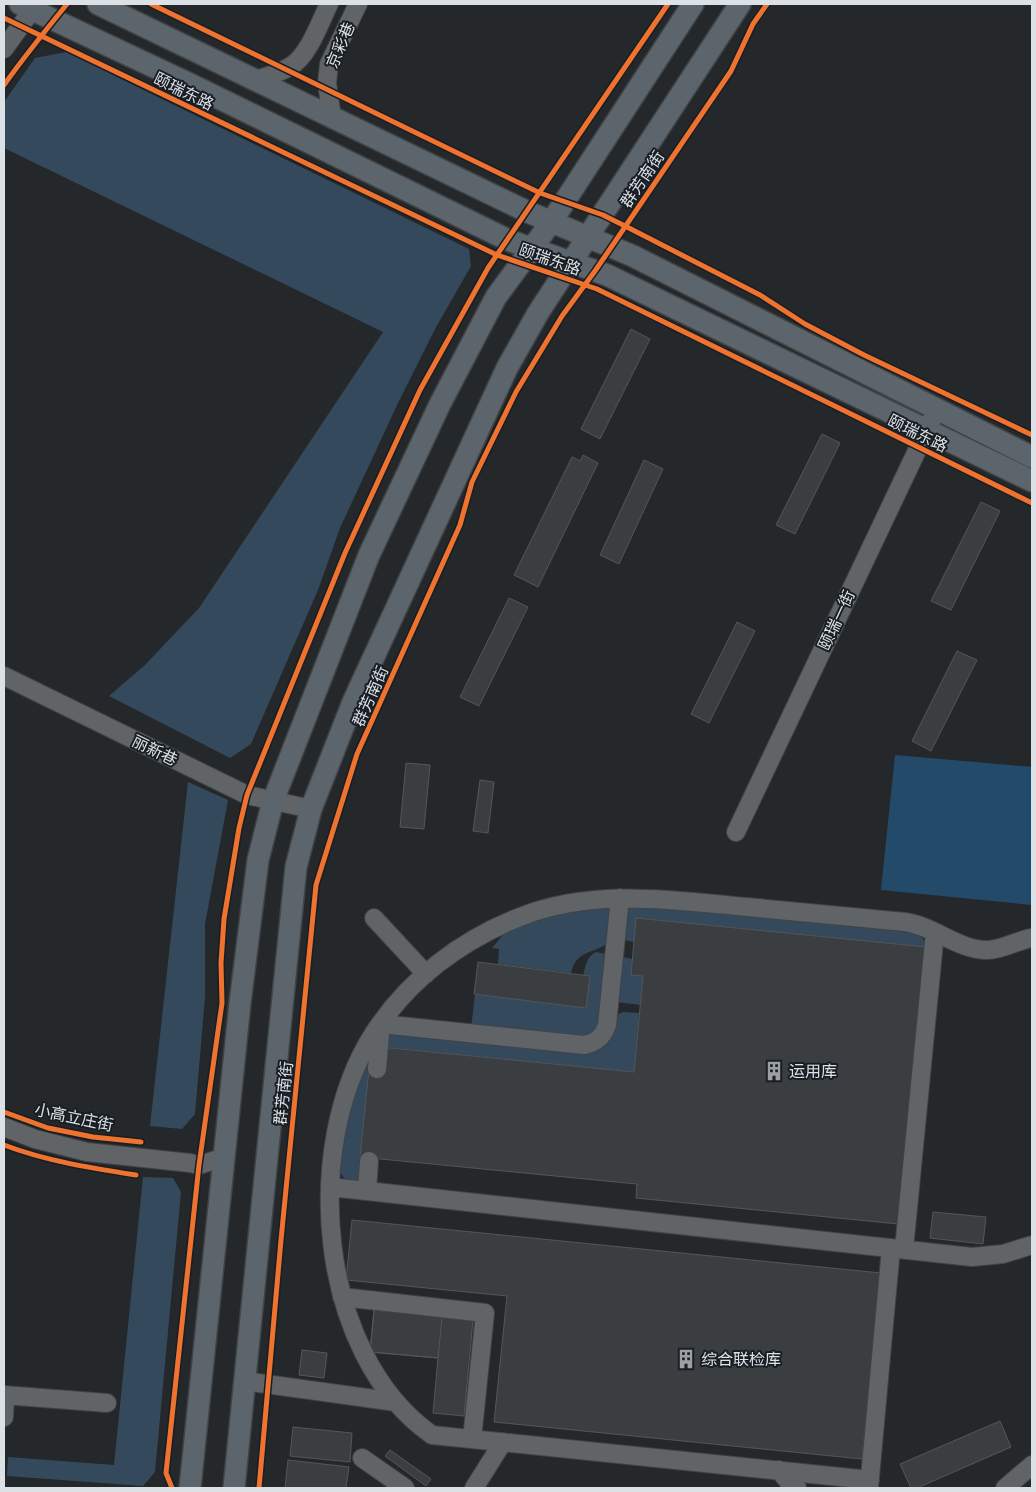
<svg xmlns="http://www.w3.org/2000/svg" width="1036" height="1492" viewBox="0 0 1036 1492" font-family="'Source Serif 4','Noto Sans SC',serif">
  <rect width="100%" height="100%" fill="#24282b"/>
  <path fill="#34495c" d="M66,52l403,197 2,17 -36,63 -37,74 -58,125 -22,62 -67,154 -21,14 -121,-62 36,-31 54,-57 184,-276 -379,-184v-46l31,-44z
    M188,782l40,18 -23,124v73l-10,117 -13,15 -32,-3z
    M646,904l263,28c9,2 16,4 16,15l-288,-29 -3,24 -10,-2v-28l5,-6z
    M567,908h41l4,4 -5,32c-16,10 -31,7 -36,29l-73,-9 1,-15 -7,-1 19,-23z
    M596,952l10,2 -1,59 -10,25 -124,-9 4,-35 111,14 4,-32 -7,-1c3,-9 3,-18 13,-23z
    M623,957l9,2 -1,16 12,1 -3,29 -23,-3z
    M623,1012l16,1 -5,59 -250,-25 6,-14 195,17 32,-35z
    M367,1066h4l-2,4 -9,86 6,1 -4,21 -3,3h-13l-7,-10 8,-56 17,-47z
    M143,1177l30,1 8,14 -26,280 -12,14 -136,-10 1,-19 106,8z"/>
  <path fill="#244a6a" d="M895,755l137,12v138l-151,-15z"/>
  <path fill="#3a3e41" stroke="#535759" d="M631,329l19,10 -50,100 -19,-10z
    M822,434l18,9 -45,91 -19,-9z
    M583,455l15,8 -60,124 -24,-12 58,-118 8,4z
    M644,460l19,9 -44,95 -19,-9z
    M981,502l19,9 -49,99 -20,-9z
    M509,598l19,9 -49,99 -19,-9z
    M737,622l18,9 -46,92 -18,-9z
    M957,651l20,9 -46,91 -19,-10z
    M406,763l24,2 -6,64 -24,-2z
    M480,780l14,2 -6,51 -15,-2z
    M636,918l290,29 -28,277 -262,-26 1,-14 -277,-27 9,-88 12,-22 253,25 9,-96 -12,-1z
    M478,962l112,14 -4,32 -112,-14z
    M933,1212l53,5 -3,27 -53,-6z
    M352,1220l529,53 -19,186 -368,-37 13,-126 -161,-16z
    M374,1310l68,7 -4,41 -68,-6z
    M374,1310l99,10 -9,96 -31,-3 5,-55 -68,-6z
    M302,1350l25,3 -3,25 -25,-3z
    M1000,1421l11,26 -94,41h-6l-11,-24z
    M293,1427l59,6 -2,29 -60,-6z
    M390,1450l41,29 -5,7 -41,-30z
    M288,1460l61,7 -3,21h-61z"/>
  <g fill="none" stroke-linecap="round" stroke-linejoin="round">
    <defs>
      <path id="minor" d="M4,49l28,-39
        M256,80c12,-4 24,-7 35,-14 18,-11 29,-44 38,-62
        M332,118l-5,-35 2,-19 29,-60
        M4,676l243,119 64,14
        M736,832l196,-413
        M374,918l52,56
        M377,1069l4,-45 203,21c12,-2 19,-8 23,-20l13,-127
        M4,1127l31,12 52,13 103,11 9,2 26,-8
        M330,1187l642,70 31,-3 29,-9
        M367,1191l2,-30
        M904,1249l31,-317
        M342,1297l143,16 -13,126
        M244,1381l152,21
        M4,1395l103,8
        M4,1417l1,-22
        M362,1458l43,30
        M779,1470l9,11 9,7
        M870,1480l-438,-45c-115,-81 -131,-289 -58,-402 34,-53 87,-93 146,-116 73,-29 151,-17 227,-10 53,5 106,10 158,15 29,4 53,28 82,28 16,0 30,-10 45,-12
        M474,1488l29,-46
        M869,1488l22,-240
        M1005,1488l27,-23"/>
      <path id="major" d="M20,4l170,80 318,156 99,35 425,206
        M98,4l430,208 105,44 399,201
        M190,1488l50,-485 18,-143 15,-59 96,-246 71,-151 56,-107 56,-76 141,-217
        M234,1488l62,-621 15,-58 42,-107 154,-334 31,-55 202,-309"/>
    </defs>
    <use href="#minor" stroke="#3f4345" stroke-width="20"/>
    <use href="#major" stroke="#3f4345" stroke-width="24"/>
    <use href="#minor" stroke="#616466" stroke-width="18"/>
    <use href="#major" stroke="#5c646c" stroke-width="21"/>
    <defs>
      <path id="cycleway" d="M151,4l389,189 63,22 22,11 135,69 45,29 59,31 168,80
        M4,18l493,237 100,34 435,214
        M4,85c20,-28 41,-54 63,-81
        M4,1112l44,16 45,9 48,5
        M4,1145c42,16 87,23 132,30
        M172,1488l-6,-15 33,-308 23,-162 -1,-40 3,-44 15,-91 8,-33 98,-242 75,-163 68,-122 180,-264
        M259,1488l22,-248 35,-355 41,-131 103,-229 12,-43 44,-90 46,-76 33,-45 136,-200 22,-47 14,-20"/>
    </defs>
    <use href="#cycleway" stroke="#181e24" stroke-width="8"/>
    <use href="#cycleway" stroke="#ef722f" stroke-width="5"/>
  </g>
  <defs>
    <symbol id="building-bare" viewBox="-9 -9 18 18"><path d="M-4-6H4V6H1V3H-1V6H-4ZM-2.5-4.3h1.7v1.8h-1.7ZM.8-4.3h1.7v1.8H.8ZM-2.5-1h1.7V.8h-1.7ZM.8-1h1.7V.8H.8Z" fill="#9ca0a4" stroke="#181e24" stroke-width="2.5" paint-order="stroke"/></symbol>
  </defs>
  <g fill-rule="evenodd">
    <use href="#building-bare" x="760" y="1057" width="28" height="28"/>
    <use href="#building-bare" x="672" y="1345" width="28" height="28"/>
  </g>
  <g text-anchor="middle" dominant-baseline="central" stroke-width="4" stroke-linejoin="round" paint-order="stroke">
    <g font-size="16" fill="#dce1e5" stroke="#181e24">
      <text transform="translate(340 45) rotate(-67)">京彩巷</text>
      <text transform="translate(184 91) rotate(26)">颐瑞东路</text>
      <text transform="translate(642 179) rotate(-56)">群芳南街</text>
      <text transform="translate(550 259) rotate(19)">颐瑞东路</text>
      <text transform="translate(918 433) rotate(26)">颐瑞东路</text>
      <text transform="translate(836 620) rotate(-65)">颐瑞一街</text>
      <text transform="translate(370 696) rotate(-66)">群芳南街</text>
      <text transform="translate(155 750) rotate(26)">丽新巷</text>
      <text transform="translate(283 1093) rotate(-84)">群芳南街</text>
      <text transform="translate(74 1117) rotate(12)">小高立庄街</text>
    </g>
    <g font-size="16" fill="#dce1e5" stroke="#181e24" text-anchor="start">
      <text x="789" y="1071">运用库</text>
      <text x="701" y="1359">综合联检库</text>
    </g>
  </g>
  <rect width="1036" height="1492" fill="none" stroke="#dce1e5" stroke-width="10"/>
</svg>
